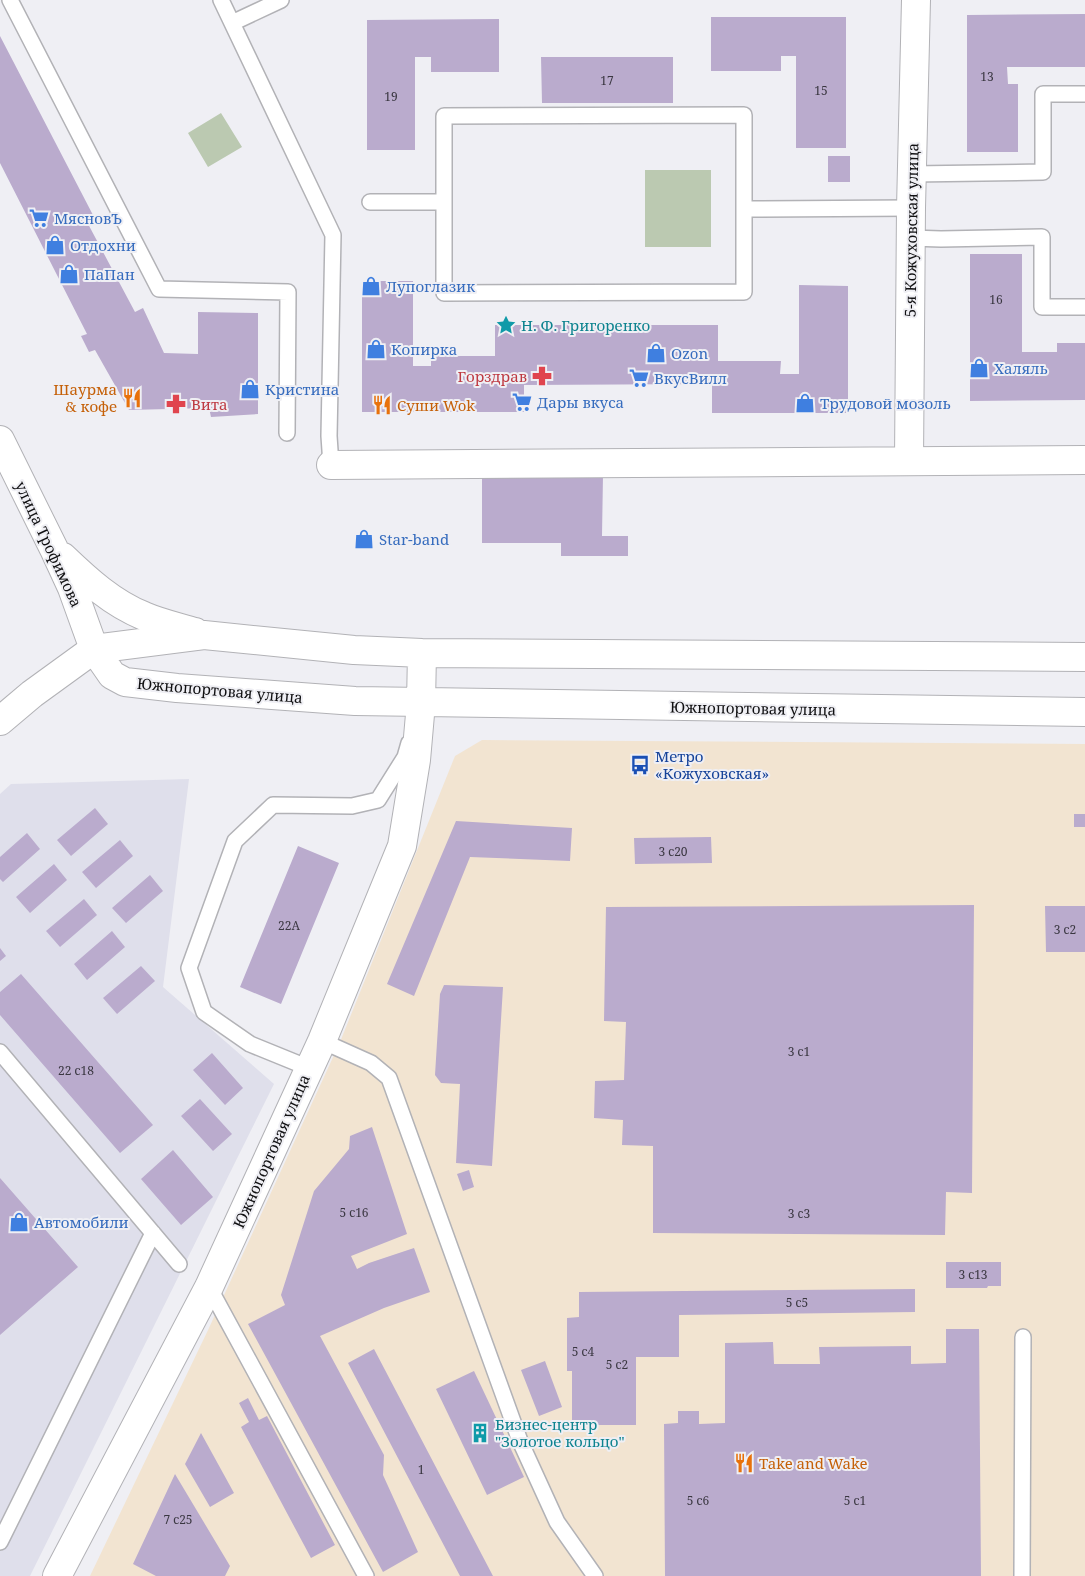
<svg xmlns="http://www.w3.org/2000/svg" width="1085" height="1576" viewBox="0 0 1085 1576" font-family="'Noto Serif',serif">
  <rect width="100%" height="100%" fill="#efeff4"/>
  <path fill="#dfdfeb" d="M189,779l-26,208 111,97 -244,492h-30v-782l11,-10z"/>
  <path fill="#f2e4d1" d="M482,740l603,4v832h-995l119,-248 131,-286 115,-286z"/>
  <path fill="#bbc9b1" d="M221,113l21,34 -34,20 -20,-34z
    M645,170h66v77h-66z"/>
  <path fill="#baabcd" d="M1085,14v53h-78l1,17h10v68h-51v-137z
    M711,17h135v131h-50v-92h-15v15h-70z
    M499,19v53h-68v-15h-16v93h-48v-130z
    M0,36l94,181 -7,5 48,90 8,-4 21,45 34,1v-42l60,1v101l-47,3 -2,-9 -80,2 -34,-60 -6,2 -8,-16 6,-2 -87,-171z
    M541,57h132v46h-131z
    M828,156h22v26h-22z
    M970,254h52v98h35v-9h28v57l-115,1z
    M362,281h51v85h18v-10h64v-31h223v36h63l-1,13h19v-89l49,1v127h-136v-29l-188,1v27h-162z
    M482,475h121l-1,61h26v20h-67v-13h-79z
    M95,808l13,16 -37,32 -14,-16z
    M1074,814h11v13h-11z
    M456,821l116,7 -2,33 -100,-4 -56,139 -27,-12z
    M27,833l13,16 -37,33 -3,-3v-22z
    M711,837l1,26 -77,1 -1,-26z
    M120,840l13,16 -37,32 -14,-16z
    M298,846l41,17 -58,141 -41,-17z
    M54,864l13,16 -37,33 -14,-16z
    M150,875l13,16 -37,32 -14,-15z
    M84,899l13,16 -37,32 -14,-16z
    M974,905l-2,288 -26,-1 -1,43 -292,-2v-87l-31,-1 1,-25 -29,-2 1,-37 29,-1 2,-58 -22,-1 2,-114z
    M1045,906h40v46h-39z
    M112,931l13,16 -38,33 -13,-16z
    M0,948l6,8 -6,5z
    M141,966l14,15 -38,33 -14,-16z
    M21,974l132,151 -33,28 -120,-138v-23z
    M444,985l59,2 -11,179 -36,-3 4,-79 -19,-1 -6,-8 5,-81z
    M212,1053l31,35 -18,17 -32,-35z
    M200,1099l32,35 -19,17 -32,-35z
    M372,1127l35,107 -56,22 6,13 12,-6 45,-15 16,44 -46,16 -64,28 64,119 -1,20 35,77 -35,20 -135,-248 37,-19 -4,-10 33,-104 35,-42 1,-13z
    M173,1150l40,47 -32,28 -40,-46z
    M469,1170l5,17 -11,4 -6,-17z
    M0,1178l78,89 -78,68z
    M946,1262h55v24h-13l-1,2h-41z
    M915,1289v23l-236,3v42h-43v68h-64v-54h-5v-53l12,-1v-25z
    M946,1329h33l2,247h-316l-1,-152 14,-1v-12h21v13l26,-1v-80l48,-1 1,22h46l-1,-17 92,-1v18l35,-1z
    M374,1349l119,227h-33l-112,-213z
    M545,1361l17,46 -23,9 -18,-46z
    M474,1371l50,106 -37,18 -51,-106z
    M248,1398l11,22 8,-4 68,129 -24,13 -70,-131 8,-5 -10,-19z
    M201,1433l33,60 -24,14 -25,-43z
    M175,1474l55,92 -5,10h-69l-23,-12z"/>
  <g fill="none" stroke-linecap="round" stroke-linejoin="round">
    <defs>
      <path id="lane" d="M10,0l149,289 129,3 -1,141
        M221,0l112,235 -4,201 2,29
        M232,23l49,-23
        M912,174l131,-2v-78h42
        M370,202h74v91l300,-1v-83l167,-1
        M444,202v-86l300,-1v94
        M911,238l30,1 101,-2v70h43
        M322,1041l49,22 18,15 131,363 37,81 38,54
        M0,1052l179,212
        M309,1068l-59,-24 -46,-32 -15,-44 46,-127 38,-36 79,1 26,-6 27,-43 4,-14
        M209,1287l157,289
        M0,1542l153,-309
        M1022,1576l1,-239"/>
      <path id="street" d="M909,461l2,-253 5,-208
        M331,465l754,-5"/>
      <path id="secondary" d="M0,440l54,109 18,39 22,61 18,26 13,7 52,6 178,13 730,11
        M63,557c24,23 49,46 81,59 16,7 34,11 51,16
        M0,721l32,-27 62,-45 110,-14 150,15 68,3 663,4
        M57,1576l152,-289 113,-246 80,-195 14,-86 5,-57 1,-50"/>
    </defs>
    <use href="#lane" stroke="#b2b2b6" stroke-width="18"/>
    <use href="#street" stroke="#b2b2b6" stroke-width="30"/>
    <use href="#secondary" stroke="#b2b2b6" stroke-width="30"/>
    <use href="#lane" stroke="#fff" stroke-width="15"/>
    <use href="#street" stroke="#fff" stroke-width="28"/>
    <use href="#secondary" stroke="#fff" stroke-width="28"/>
  </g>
  <defs>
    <symbol id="supermarket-bare" viewBox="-9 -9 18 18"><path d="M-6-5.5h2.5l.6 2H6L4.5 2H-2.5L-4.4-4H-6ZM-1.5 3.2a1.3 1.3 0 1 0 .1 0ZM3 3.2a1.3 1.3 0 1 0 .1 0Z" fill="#3f7fe0" stroke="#efeff4" stroke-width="2.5" paint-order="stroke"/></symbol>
    <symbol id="shop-bare" viewBox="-9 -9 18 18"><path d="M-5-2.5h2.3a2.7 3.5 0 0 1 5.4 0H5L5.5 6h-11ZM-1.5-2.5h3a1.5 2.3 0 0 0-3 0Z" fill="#3f7fe0" stroke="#efeff4" stroke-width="2.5" paint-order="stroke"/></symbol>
    <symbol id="sight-bare" viewBox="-9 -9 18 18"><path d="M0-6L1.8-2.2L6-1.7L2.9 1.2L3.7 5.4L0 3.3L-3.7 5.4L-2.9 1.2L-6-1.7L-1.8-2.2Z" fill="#0f9aa8" stroke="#efeff4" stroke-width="2.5" paint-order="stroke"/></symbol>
    <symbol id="pharmacy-bare" viewBox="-9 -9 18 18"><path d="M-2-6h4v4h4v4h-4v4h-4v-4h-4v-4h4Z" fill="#e0444e" stroke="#efeff4" stroke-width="2.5" paint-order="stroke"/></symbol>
    <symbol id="restaurant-bare" viewBox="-9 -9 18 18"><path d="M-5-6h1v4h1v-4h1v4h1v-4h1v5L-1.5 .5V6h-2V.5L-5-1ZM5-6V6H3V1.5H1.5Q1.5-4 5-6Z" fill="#e8710a" stroke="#efeff4" stroke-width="2.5" paint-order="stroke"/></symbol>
    <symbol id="bus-bare" viewBox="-9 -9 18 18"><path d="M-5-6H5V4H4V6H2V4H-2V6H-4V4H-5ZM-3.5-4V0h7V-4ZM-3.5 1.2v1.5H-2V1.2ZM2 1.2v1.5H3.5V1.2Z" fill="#1a4fb4" stroke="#efeff4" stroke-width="2.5" paint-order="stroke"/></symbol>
    <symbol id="building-bare" viewBox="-9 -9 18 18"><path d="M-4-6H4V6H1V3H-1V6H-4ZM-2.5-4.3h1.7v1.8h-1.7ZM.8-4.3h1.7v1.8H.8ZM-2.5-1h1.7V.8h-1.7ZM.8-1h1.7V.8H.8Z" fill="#0f9aa8" stroke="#efeff4" stroke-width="2.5" paint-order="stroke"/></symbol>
  </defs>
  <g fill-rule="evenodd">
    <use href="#supermarket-bare" x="25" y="204" width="28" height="28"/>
    <use href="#shop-bare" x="41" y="231" width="28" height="28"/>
    <use href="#shop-bare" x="55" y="260" width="28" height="28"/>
    <use href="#shop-bare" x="357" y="272" width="28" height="28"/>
    <use href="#sight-bare" x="492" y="311" width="28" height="28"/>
    <use href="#shop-bare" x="362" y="335" width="28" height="28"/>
    <use href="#shop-bare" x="642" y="339" width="28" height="28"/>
    <use href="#shop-bare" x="965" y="354" width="28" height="28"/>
    <use href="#pharmacy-bare" x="528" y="362" width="28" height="28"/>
    <use href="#supermarket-bare" x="625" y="364" width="28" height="28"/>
    <use href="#shop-bare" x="236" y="375" width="28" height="28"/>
    <use href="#restaurant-bare" x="118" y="384" width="28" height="28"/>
    <use href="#supermarket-bare" x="508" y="388" width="28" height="28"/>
    <use href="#shop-bare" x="791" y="389" width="28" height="28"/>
    <use href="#pharmacy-bare" x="162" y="390" width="28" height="28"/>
    <use href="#restaurant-bare" x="368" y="391" width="28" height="28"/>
    <use href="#shop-bare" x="350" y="525" width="28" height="28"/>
    <use href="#bus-bare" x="626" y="751" width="28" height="28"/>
    <use href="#shop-bare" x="5" y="1208" width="28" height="28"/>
    <use href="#building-bare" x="466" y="1419" width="28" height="28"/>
    <use href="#restaurant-bare" x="730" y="1449" width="28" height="28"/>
  </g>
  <g text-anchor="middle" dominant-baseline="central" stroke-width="4" stroke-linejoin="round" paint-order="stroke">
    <g font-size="12" fill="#3a3741">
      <text x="987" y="76">13</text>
      <text x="607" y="80">17</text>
      <text x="821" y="90">15</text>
      <text x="391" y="96">19</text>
      <text x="996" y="299">16</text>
      <text x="673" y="851">3 с20</text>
      <text x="289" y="925">22А</text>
      <text x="1065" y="929">3 с2</text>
      <text x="799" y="1051">3 с1</text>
      <text x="76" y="1070">22 с18</text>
      <text x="354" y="1212">5 с16</text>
      <text x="799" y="1213">3 c3</text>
      <text x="973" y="1274">3 с13</text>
      <text x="797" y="1302">5 с5</text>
      <text x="583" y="1351">5 с4</text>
      <text x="617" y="1364">5 с2</text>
      <text x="421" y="1469">1</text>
      <text x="698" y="1500">5 с6</text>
      <text x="855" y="1500">5 с1</text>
      <text x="178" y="1519">7 с25</text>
    </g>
    <g font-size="15" fill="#366cbe" stroke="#efeff4" text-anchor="start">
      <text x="54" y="218">МясновЪ</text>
      <text x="70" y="245">Отдохни</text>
      <text x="84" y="274">ПаПан</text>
      <text x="386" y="286">Лупоглазик</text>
      <text x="391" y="349">Копирка</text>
      <text x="671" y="353">Ozon</text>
      <text x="994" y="368">Халяль</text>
      <text x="654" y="378">ВкусВилл</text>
      <text x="265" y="389">Кристина</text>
      <text x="537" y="402">Дары вкуса</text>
      <text x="820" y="403">Трудовой мозоль</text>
      <text x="379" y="539">Star-band</text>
      <text x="34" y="1222">Автомобили</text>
    </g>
    <g font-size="15" fill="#101012" stroke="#efeff4">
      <text transform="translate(911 230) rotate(-89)">5-я Кожуховская улица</text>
      <text transform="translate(49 544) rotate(65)">улица Трофимова</text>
      <text transform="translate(220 690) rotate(5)">Южнопортовая улица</text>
      <text transform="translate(753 708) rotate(1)">Южнопортовая улица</text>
      <text transform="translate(271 1151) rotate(-66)">Южнопортовая улица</text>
    </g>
    <g font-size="15" fill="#0d838f" stroke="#efeff4" text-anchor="start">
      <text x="521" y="325">Н. Ф. Григоренко</text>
      <text x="495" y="1424">Бизнес-центр<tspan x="495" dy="17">"Золотое кольцо"</tspan></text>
    </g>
    <g font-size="15" fill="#be3a42" stroke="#efeff4" text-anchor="end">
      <text x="527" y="376">Горздрав</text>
      <text x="191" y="404" text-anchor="start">Вита</text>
    </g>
    <g font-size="15" fill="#c56008" stroke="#efeff4" text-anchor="start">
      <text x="117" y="389" text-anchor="end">Шаурма<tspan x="117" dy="17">&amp; кофе</tspan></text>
      <text x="397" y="405">Суши Wok</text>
      <text x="759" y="1463">Take and Wake</text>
    </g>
    <g font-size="15" fill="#164399" stroke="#efeff4" text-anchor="start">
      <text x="655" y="756">Метро<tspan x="655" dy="17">«Кожуховская»</tspan></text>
    </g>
  </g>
</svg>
